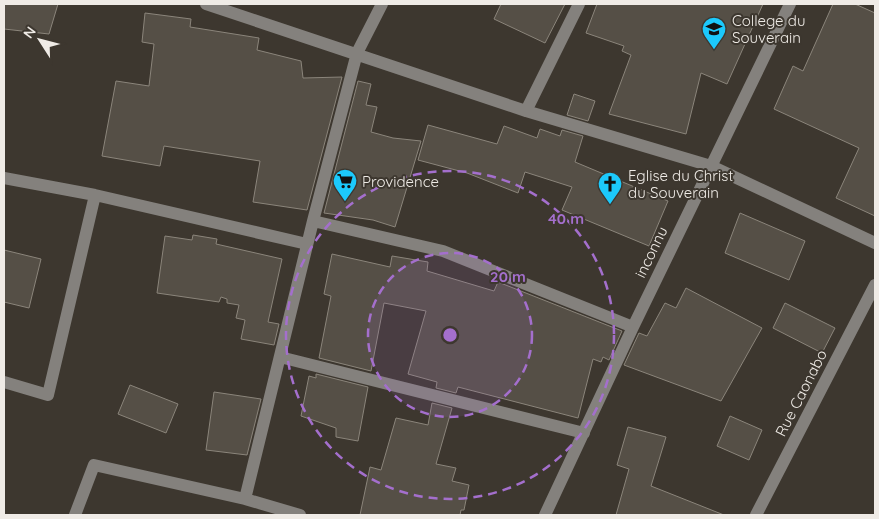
<svg xmlns="http://www.w3.org/2000/svg" width="879" height="519" viewBox="0 0 879 519" font-family="Quicksand,sans-serif">
  <rect width="100%" height="100%" fill="#3d372f"/>
  <path fill="#554f46" stroke="#8b857b" d="M4,4h54l-9,30 -45,-5z
    M501,4h64l-20,39 -51,-24z
    M597,4h166l-36,80 -26,-11 -15,61 -77,-20 22,-59 -9,-4 2,-5 -38,-13z
    M833,4h22l20,9v203l-39,-18 23,-50 -85,-39 19,-43 10,5z
    M145,13l46,6 -1,8 69,11 -2,12 44,11 2,17 39,-1 -35,133 -54,-8 7,-41 -96,-15 -4,20 -58,-10 14,-75 33,5 5,-42 -12,-2z
    M358,81l13,3 -5,21 11,2 -6,25 22,6 28,3 -26,86 -22,-7 -49,-7z
    M574,94l21,7 -7,20 -21,-6z
    M428,125l69,19 7,-18 33,12 3,-9 20,7 2,-6 21,6 -8,26 93,39 -19,45 -87,-36 10,-23 -47,-15 -7,21 -51,-20 -49,-13z
    M740,213l65,28 -16,39 -64,-27z
    M193,235l24,4 -1,5 66,15 -14,63 11,2 -5,21 -33,-6 4,-19 -9,-2 3,-13 -12,-2v-4l-6,-2 -2,5 -62,-9 8,-57 27,4z
    M4,250l37,9 -12,49 -25,-6z
    M332,254l58,13 2,-11 36,6 -1,9 67,20 4,-9 124,49 -13,29 -6,-3 -2,5 -8,-3 -15,59 -120,-31 -2,6 -20,-5 1,-6 -29,-8 18,-63 -42,-8 -13,68 -52,-13 12,-62 -7,-2z
    M686,288l76,40 -41,73 -97,-36 15,-32 8,3 18,-33 11,5z
    M785,303l50,25 -13,25 -49,-25z
    M316,374l52,13 -10,54 -22,-4v-9l-35,-12 8,-40 7,2z
    M130,385l48,19 -12,29 -48,-19z
    M214,392l47,7 -14,56 -41,-5z
    M432,403l20,5 -16,56 20,4 -4,13 17,4 -5,25h-3l-1,5h-100l10,-48 11,3 15,-52 32,7z
    M730,416l32,14 -13,30 -32,-14z
    M628,427l38,10 -15,49 73,29h-108l13,-46 -12,-4z"/>
  <g fill="none" stroke-linecap="round" stroke-linejoin="round">
    <path stroke="#84817d" stroke-width="12" d="M206,4l320,107 185,55 164,77
      M526,111l53,-107
      M4,178l91,17 212,49
      M313,221l130,30 190,76
      M280,357l304,76
      M4,382l44,13 47,-200
      M245,499l68,-278 44,-168 25,-49
      M75,515l19,-50 151,34 55,16
      M545,515l88,-188 157,-323
      M756,515l119,-230"/>
  </g>
  <circle cx="450" cy="335" r="82" fill="#a46fcd" fill-opacity=".12"/>
  <g fill="none" stroke="#a46fcd" stroke-width="2.5" stroke-dasharray="9 6">
    <circle cx="450" cy="335" r="82"/>
    <circle cx="450" cy="335" r="164"/>
  </g>
  <defs>
    <symbol id="school-pin" viewBox="-11 -11 22 30"><path d="M0 17L-7.5 6A9.5 9.5 0 1 1 7.5 6Z" fill="#1cc9fc" stroke="#3d372f"/><path d="M0-5L7-2L0 1L-7-2ZM-4 1L0 2.5L4 1V4Q0 6-4 4Z" fill="#111"/></symbol>
    <symbol id="supermarket-pin" viewBox="-11 -11 22 30"><path d="M0 17L-7.5 6A9.5 9.5 0 1 1 7.5 6Z" fill="#1cc9fc" stroke="#3d372f"/><path d="M-6-5.5h2.5l.6 2H6L4.5 2H-2.5L-4.4-4H-6ZM-1.5 3.2a1.3 1.3 0 1 0 .1 0ZM3 3.2a1.3 1.3 0 1 0 .1 0Z" fill="#111"/></symbol>
    <symbol id="church-pin" viewBox="-11 -11 22 30"><path d="M0 17L-7.5 6A9.5 9.5 0 1 1 7.5 6Z" fill="#1cc9fc" stroke="#3d372f"/><path d="M-1.2-6h2.4v3.5h3.3v2.4h-3.3V6h-2.4V-.1h-3.3v-2.4h3.3Z" fill="#111"/></symbol>
  </defs>
  <g fill-rule="evenodd">
    <use href="#school-pin" x="700" y="15" width="28" height="38"/>
    <use href="#supermarket-pin" x="331" y="167" width="28" height="38"/>
    <use href="#church-pin" x="596" y="170" width="28" height="38"/>
  </g>
  <g text-anchor="middle" dominant-baseline="central" stroke-width="4" stroke-linejoin="round" paint-order="stroke">
    <g font-size="15" fill="#efebe6" stroke="#3d372f" text-anchor="start">
      <text x="732" y="20">College du<tspan x="732" dy="17">Souverain</tspan></text>
      <text x="628" y="175">Eglise du Christ<tspan x="628" dy="17">du Souverain</tspan></text>
      <text x="362" y="181">Providence</text>
    </g>
    <g font-size="15" fill="#efebe6" stroke="#3d372f">
      <text transform="translate(651 252) rotate(-64)">inconnu</text>
      <text transform="translate(801 393) rotate(-63)">Rue Caonabo</text>
    </g>
  </g>
  <circle cx="450" cy="335" r="8" fill="#a46fcd" stroke="#3d372f" stroke-width="2.5"/>
  <g font-size="15" text-anchor="middle" font-weight="bold" fill="#a46fcd" stroke="#3d372f" stroke-width="4" stroke-linejoin="round" paint-order="stroke">
    <text x="566" y="224">40 m</text>
    <text x="508" y="282">20 m</text>
  </g>
  <rect width="879" height="519" fill="none" stroke="#efebe6" stroke-width="10"/>
  <g transform="translate(40 40) rotate(306)" stroke="#3d372f" stroke-width="4" paint-order="stroke">
  <path d="M0-4L9 19L0 12L-9 19Z" fill="#efebe6"/>
  <text y="-8" font-size="14" font-weight="bold" text-anchor="middle" fill="#efebe6">N</text>
  </g>
</svg>
